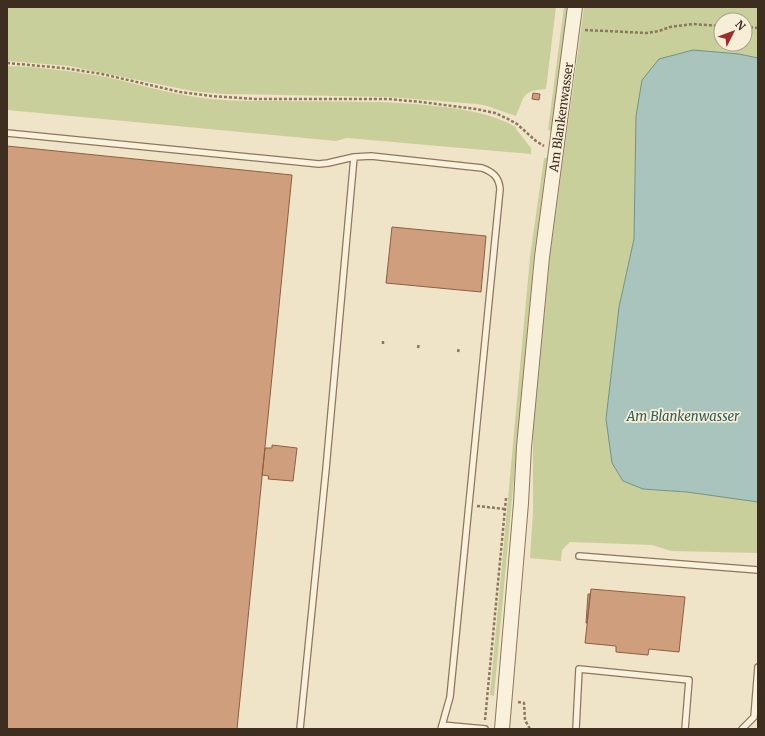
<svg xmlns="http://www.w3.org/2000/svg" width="765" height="736" viewBox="0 0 765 736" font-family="Merriweather,serif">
  <rect width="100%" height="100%" fill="#f0e4c8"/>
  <path fill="#c9cf9b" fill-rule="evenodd" d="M7,7h549l-10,82c-24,2 -21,6 -30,27l-29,-10 -10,-2 -89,-7 -166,-3 -30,-3 -123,-25 -62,-5z
    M564,7h4l-17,124 -3,-1z
    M584,7h174v51l-19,-4 -103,62 -2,123 -15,68 -13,112 37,70 44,3 71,10v51l-87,-2 -19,-6 -82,-3 -8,8 -1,11 -31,-3 3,-46v-80l17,-176zM721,20h24v24h-24z
    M7,66c33,1 67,5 99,11 35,8 69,18 104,22 23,2 47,2 70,2 52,1 103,-1 155,5 28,3 56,7 81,21v2l15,19v6l-184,-16 -11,3 -329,-31z
    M544,158h3l-13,100 -40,438 -4,-1 40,-438z"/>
  <path fill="#a9c4bc" stroke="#6f938a" d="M693,50l46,4 19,4v444l-71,-10 -44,-3 -20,-8 -11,-18 -6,-44 13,-112 15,-68 2,-123 6,-36 17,-21z"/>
  <path fill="#cf9f7d" stroke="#8d5f41" d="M533,93l7,1 -1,6 -7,-1z
    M7,146l285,29 -55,554h-230z
    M392,227l94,9 -5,56 -95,-9z
    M272,445l25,3 -4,33 -25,-2 1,-3 -7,-1 3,-27h7z
    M591,589l94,8 -6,55 -30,-3 -1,6 -32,-3v-6l-31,-3z
    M588,594h2l-3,29h-1z"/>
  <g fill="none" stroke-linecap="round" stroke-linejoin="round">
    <defs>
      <path id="service" d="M7,133l312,31 9,-1 26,-6 17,-1 111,12c11,4 17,9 18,21l-50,508 -9,32
        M579,556l179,14
        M442,725l43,4
        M300,729l26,-260 28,-312
        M576,729l3,-60 110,11 -4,49
        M742,729l12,-12 4,-50"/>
      <path id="tertiary" d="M502,729l19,-226 3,-56 18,-190 33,-250"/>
    </defs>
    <use href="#service" stroke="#8d765c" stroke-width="8"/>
    <use href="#tertiary" stroke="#8d765c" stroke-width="16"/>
    <path stroke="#8d765c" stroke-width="2.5" stroke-dasharray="3 2" stroke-linecap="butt" d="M745,27l13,1
      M585,30l62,3 12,-2 11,-4 23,-3 28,2
      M7,63l56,5 39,6 78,18 31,4 44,3h134l32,3 55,7 19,4 13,6 9,5 19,17 8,5
      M383,344v-4
      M418,348l1,-5
      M458,352l1,-4
      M477,506l28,3
      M518,702l6,1 1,17 5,9
      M485,720l21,-222"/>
    <use href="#service" stroke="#faf1dc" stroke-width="5.5"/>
    <use href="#tertiary" stroke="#faf1dc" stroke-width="14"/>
  </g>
  <g text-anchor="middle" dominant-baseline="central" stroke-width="3.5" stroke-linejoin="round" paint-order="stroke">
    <g font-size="12" fill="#3d2e20" stroke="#f7eed8">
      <text transform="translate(561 117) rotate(-82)">Am Blankenwasser</text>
    </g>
    <g font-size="13" font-style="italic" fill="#2f5d5a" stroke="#f7eed8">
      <text x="683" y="416">Am Blankenwasser</text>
    </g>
  </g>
  <rect width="765" height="736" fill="none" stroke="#3d2e20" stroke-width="16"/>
  <g transform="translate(733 32) rotate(48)"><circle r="19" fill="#f7eed8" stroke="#ada18e"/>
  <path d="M0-3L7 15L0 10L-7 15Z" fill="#9e2a2b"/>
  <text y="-6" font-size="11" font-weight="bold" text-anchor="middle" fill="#3d2e20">N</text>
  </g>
</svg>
